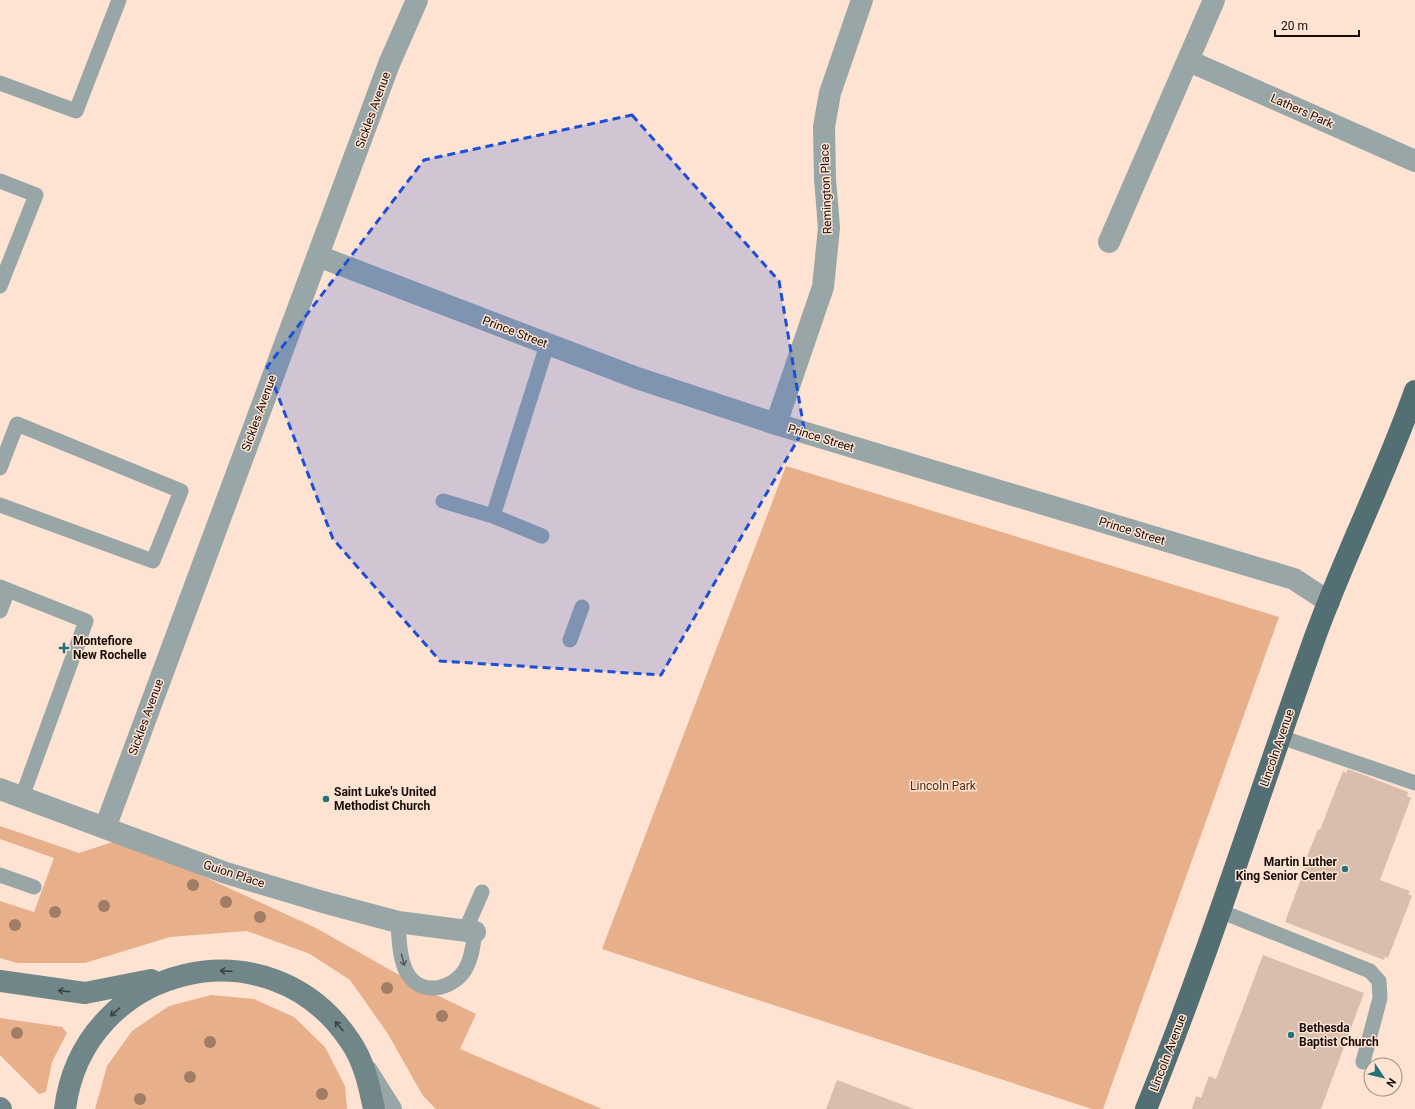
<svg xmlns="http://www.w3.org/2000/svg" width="1415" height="1109" viewBox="0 0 1415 1109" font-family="Roboto,sans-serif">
  <rect width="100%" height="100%" fill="#fee2d2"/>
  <path fill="#e8af8b" d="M786,466l493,151 -176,492h-11l-490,-160z
    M0,826l79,27 43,-14 194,89 108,61 52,25 -16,35 142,60h-166l-13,-13 -35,-62 -38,-54 -40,-26 -63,-23 -77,6 -85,26h-68l-17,-5v-57l34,11 20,-54 -54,-19z
    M211,995l43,4 40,18 31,30 20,39 2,23h-252l12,-43 25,-35 37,-25z
    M0,1018l62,9 5,6 -15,29 -6,30 -7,2 -39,-39z"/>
  <path fill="#d9beae" d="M1348,769l60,23 -1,4 4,2 -31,82 30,11 -2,3 4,2 -24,62 -3,-2 -1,4 -99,-38 24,-65h-2l11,-28 2,1 23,-59 3,2z
    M1263,955l101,38 -43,116h-129l4,-13 5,2 8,-22 7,3z
    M837,1080l77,29h-88z"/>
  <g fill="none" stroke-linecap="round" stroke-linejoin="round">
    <path stroke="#98a6a8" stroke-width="15" d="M0,83l76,28 43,-111
      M0,181l36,14 -36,91
      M0,468l17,-44 164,67 -28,70 -153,-56
      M443,501l50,15 54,-171
      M493,516l49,20
      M0,587l86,34 -64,176
      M0,611l8,-21
      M570,640l12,-33
      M1281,737l134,46
      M0,875l34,12
      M1220,911l150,60 9,10 1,17 -17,64
      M398,922c1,15 1,34 8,49 13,26 47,20 60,-3 6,-11 7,-23 9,-36
      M465,931l17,-39"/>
    <path stroke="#98a6a8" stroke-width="22" d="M1189,61l226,100
      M1109,242l105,-242
      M318,256l319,122 139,46 518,155 35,23
      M776,424l47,-137 6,-59 -4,-49 -1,-52 6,-34 32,-93
      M0,789l226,84 97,29 75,20 77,10
      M105,828l284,-764 28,-64"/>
    <path stroke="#98a6a8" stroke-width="22" d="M367,1071l24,38"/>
    <path stroke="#708689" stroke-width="22" d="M0,981l85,12 66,-13
      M0,1108l1,1
      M65,1109c18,-144 204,-190 285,-68 14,20 19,44 24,68"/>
    <path stroke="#546f73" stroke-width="22" d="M1146,1109c63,-155 113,-315 169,-472 30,-83 71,-163 100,-246"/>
  </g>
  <g fill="#a07d65">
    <circle cx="193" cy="885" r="6"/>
    <circle cx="226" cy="902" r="6"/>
    <circle cx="104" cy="906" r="6"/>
    <circle cx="55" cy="912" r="6"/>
    <circle cx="260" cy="917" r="6"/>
    <circle cx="15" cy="925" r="6"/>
    <circle cx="387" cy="988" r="6"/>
    <circle cx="442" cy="1016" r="6"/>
    <circle cx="17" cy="1033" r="6"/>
    <circle cx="210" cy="1042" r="6"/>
    <circle cx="190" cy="1077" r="6"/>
    <circle cx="322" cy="1094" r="6"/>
    <circle cx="140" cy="1099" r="6"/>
  </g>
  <defs><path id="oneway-shaft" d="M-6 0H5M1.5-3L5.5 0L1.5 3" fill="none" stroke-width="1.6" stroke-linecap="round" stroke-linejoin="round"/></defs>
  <use stroke="#575a58" href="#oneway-shaft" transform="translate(403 960) rotate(75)"/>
  <g stroke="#3e4342">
    <use href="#oneway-shaft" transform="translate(226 971) rotate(-178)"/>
    <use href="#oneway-shaft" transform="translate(64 991) rotate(-173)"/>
    <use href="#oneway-shaft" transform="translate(115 1012) rotate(139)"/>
    <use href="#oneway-shaft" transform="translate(339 1026) rotate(-130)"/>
  </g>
  <path fill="#1d4ed8" fill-opacity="0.2" stroke="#1d4ed8" stroke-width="3" stroke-dasharray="8 5" stroke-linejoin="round" d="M632,115l147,166 25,148 -143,246 -221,-14 -107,-122 -66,-172 157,-207z"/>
  <g fill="#277179" stroke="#fee2d2" stroke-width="1.5">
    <path d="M62 642h4v4h4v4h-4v4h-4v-4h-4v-4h4z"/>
    <circle cx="326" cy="799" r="4"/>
    <circle cx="1345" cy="869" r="4"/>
    <circle cx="1291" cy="1035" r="4"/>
  </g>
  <g text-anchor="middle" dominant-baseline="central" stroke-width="3" stroke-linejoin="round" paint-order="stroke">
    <g font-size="12" fill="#160d07" stroke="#fee2d2">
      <text transform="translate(373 110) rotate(-70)">Sickles Avenue</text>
      <text transform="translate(1302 111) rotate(24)">Lathers Park</text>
      <text transform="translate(826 189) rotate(-92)">Remington Place</text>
      <text transform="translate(515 332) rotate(21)">Prince Street</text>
      <text transform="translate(259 413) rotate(-70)">Sickles Avenue</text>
      <text transform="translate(821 438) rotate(17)">Prince Street</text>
      <text transform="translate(1132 531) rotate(17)">Prince Street</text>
      <text transform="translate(146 717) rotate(-70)">Sickles Avenue</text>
      <text transform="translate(1277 748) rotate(-71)">Lincoln Avenue</text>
      <text transform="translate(234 874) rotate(18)">Guion Place</text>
      <text transform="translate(1168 1053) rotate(-69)">Lincoln Avenue</text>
    </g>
    <g font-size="12" font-weight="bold" fill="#160d07" stroke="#fee2d2" text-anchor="start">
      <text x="73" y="641">Montefiore<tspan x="73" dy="14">New Rochelle</tspan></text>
      <text x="334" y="792">Saint Luke's United<tspan x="334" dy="14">Methodist Church</tspan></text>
      <text x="1337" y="862" text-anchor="end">Martin Luther<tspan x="1337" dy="14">King Senior Center</tspan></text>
      <text x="1299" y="1028">Bethesda<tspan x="1299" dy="14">Baptist Church</tspan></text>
    </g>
    <g font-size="12" fill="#532a0b" stroke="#fee2d2">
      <text x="943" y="786">Lincoln Park</text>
    </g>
  </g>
  <g transform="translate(1383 1077) rotate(125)"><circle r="19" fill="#fee2d2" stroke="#a18d81"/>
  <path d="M0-3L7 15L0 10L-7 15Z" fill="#277179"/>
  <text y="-6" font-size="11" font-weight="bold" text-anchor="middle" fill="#160d07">N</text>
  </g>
  <path d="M1275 30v6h84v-6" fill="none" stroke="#160d07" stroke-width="2"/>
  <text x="1281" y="30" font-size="12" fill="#160d07" stroke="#fee2d2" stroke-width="3" paint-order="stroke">20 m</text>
</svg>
